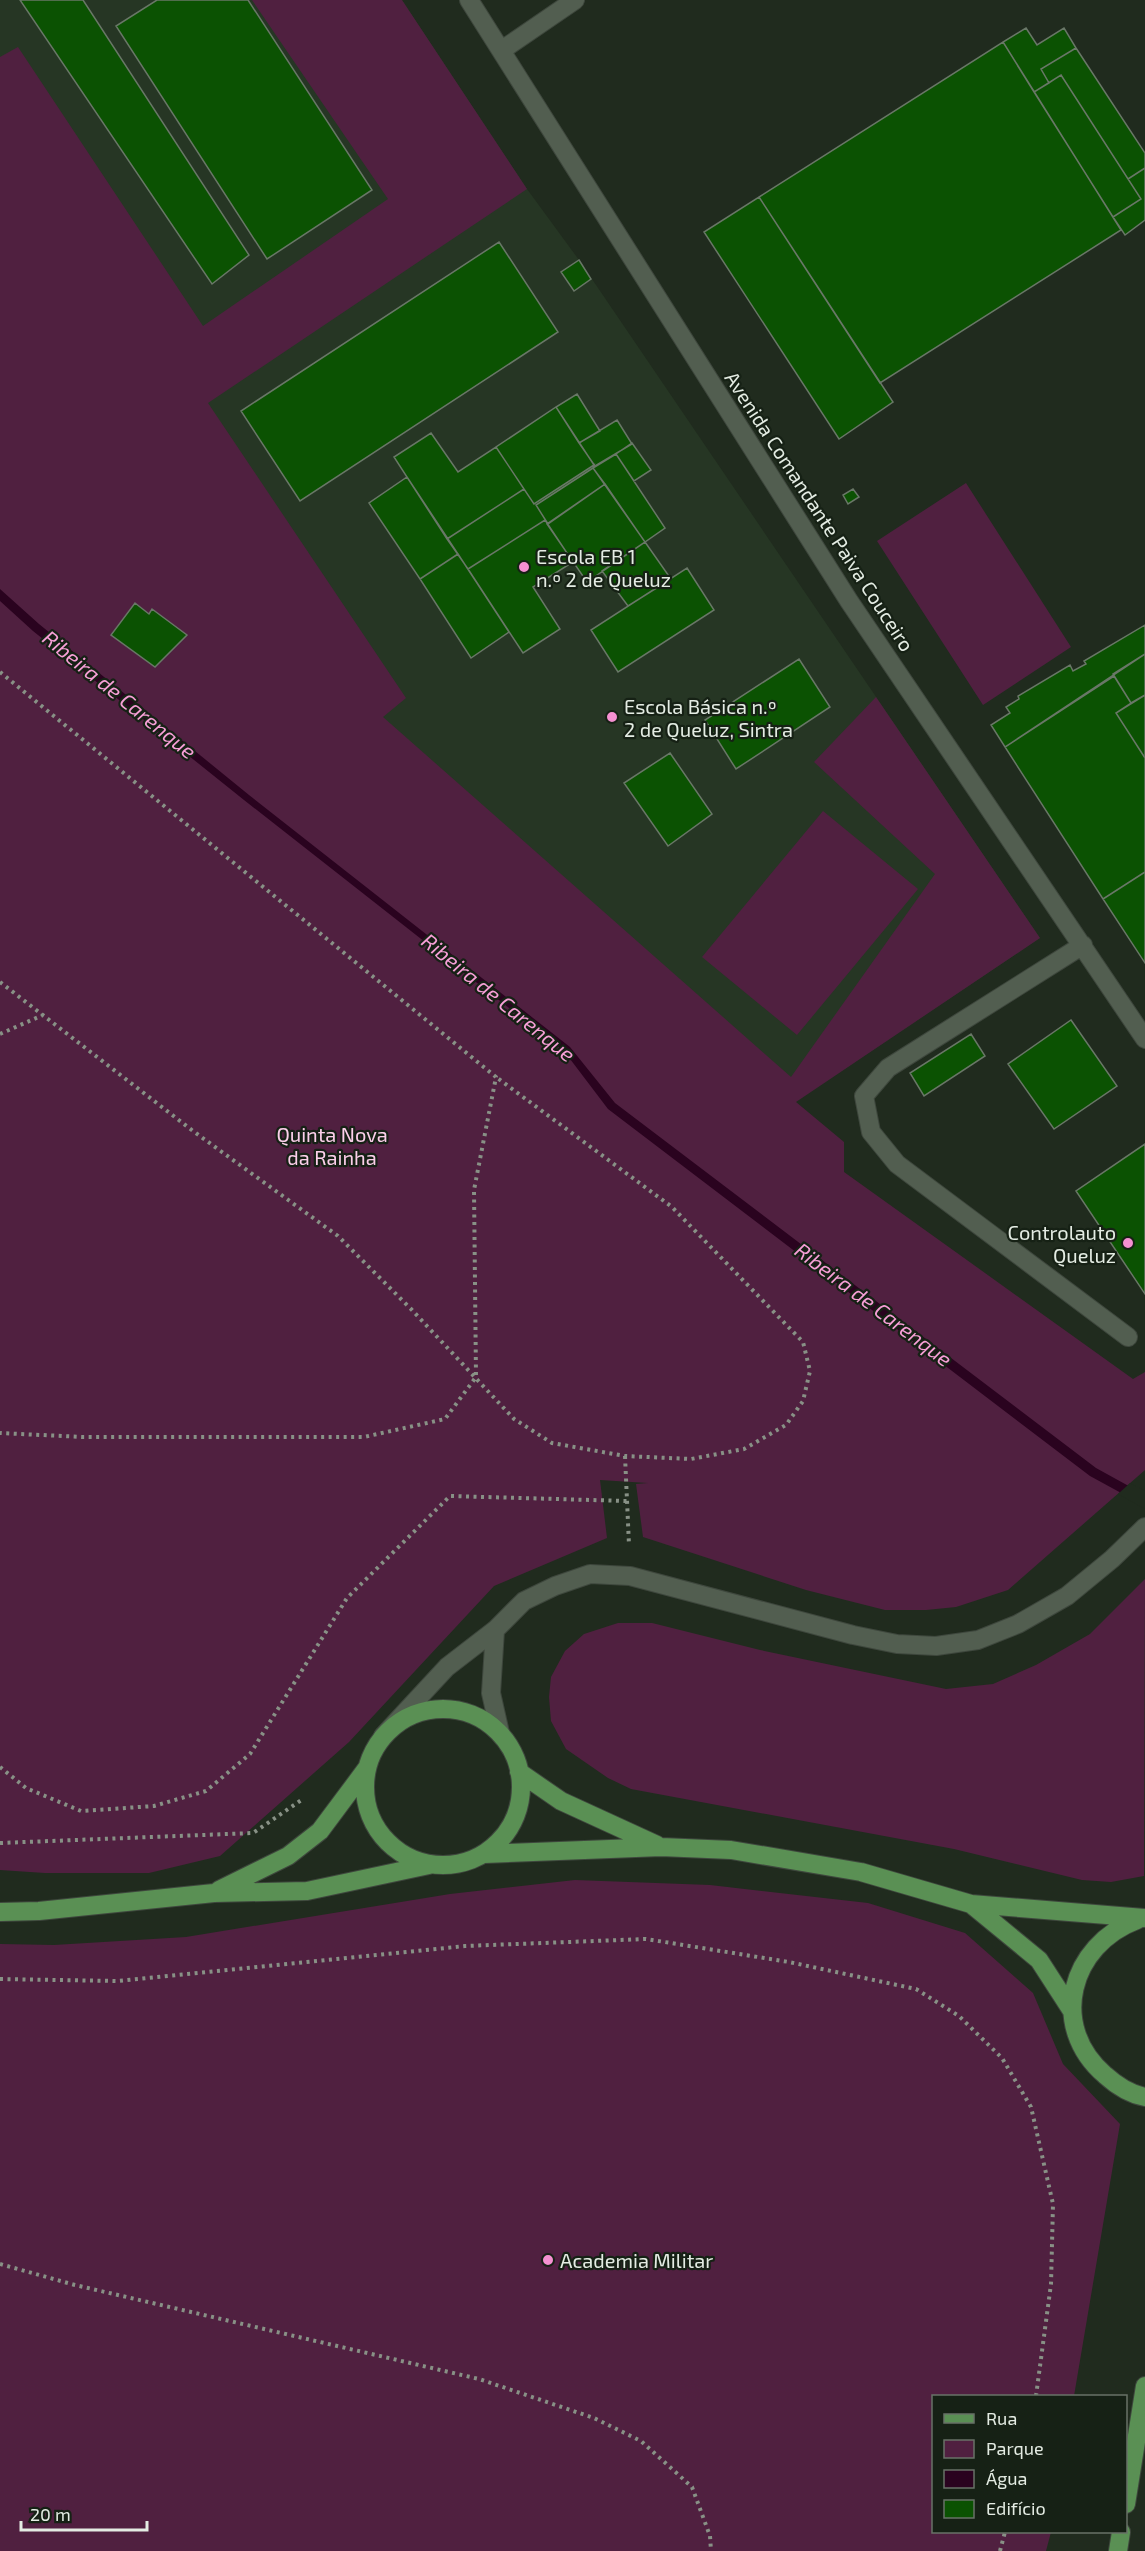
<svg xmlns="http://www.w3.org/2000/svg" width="1145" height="2551" viewBox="0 0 1145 2551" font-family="'Exo 2',sans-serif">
  <rect width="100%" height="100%" fill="#202b1e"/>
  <path fill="#263624" d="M0,0h402l125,189 52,71 461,678 -245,164 -727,-607 -68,-144z"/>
  <path fill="#502040" d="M252,0h150l125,189 -319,214 198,295 -23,19 408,360 144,-203 -121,-112 62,-65 164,241 -244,164 48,40v30l289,207 12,-7v98l-137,120 -52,17 -30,3h-41l-79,-20 -163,-53 -7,-53 12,-1 -48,-3 7,58 -113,48 -145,156 -129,114 -71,17h-104l-45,-3v-1813l18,-10 185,279 185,-127z
    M966,483l105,164 -88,58 -106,-164z
    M823,811l95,78 -121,146 -95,-78z
    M1145,1579l-1,297 -33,6 -29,-2 -128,-31 -323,-60 -23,-11 -42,-29 -15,-28 -2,-24 2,-20 14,-26 19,-17 34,-11h34l108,27 186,39 47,-5 43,-19 54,-31z
    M575,1880l135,5 158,18 97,30 68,60 30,71 57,60 -46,272h-140v136h117l-5,19h-1046v-607l54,1 132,-8 264,-43z"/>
  <path fill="#2a031f" d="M0,589l39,35 210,171 321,252 45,56 481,365 49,27v11l-55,-30 -482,-367 -44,-58 -320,-251 -211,-169 -33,-30z"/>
  <path fill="#202b1e" d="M1130,1483l15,8v18l-27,-15z"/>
  <path fill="#0b5202" stroke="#697767" stroke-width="1.5" d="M20,0h63l166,255 -37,29z
    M157,0h91l124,190 -105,69 -151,-233z
    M1026,28l11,17 27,-17 12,20 -35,21 8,14 -15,9 -31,-50z
    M1003,42l118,188 -241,153 -121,-186z
    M1076,48l69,105v15l-17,11 -67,-104 -12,8 -8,-14z
    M1061,75l80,124 -28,18 -79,-125z
    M1145,168v52l-20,15 -12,-18 28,-18 -13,-20z
    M759,197l134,205 -54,37 -135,-207z
    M499,242l59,90 -258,169 -59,-90z
    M579,260l12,19 -17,12 -13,-19z
    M577,394l23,37 -21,12 -23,-36z
    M556,407l38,58 -60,39 -38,-57z
    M617,420l15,24 -37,22 -16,-23z
    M431,433l27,39 38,-25 28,42 -77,50 -53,-82z
    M632,443l19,27 -17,11 -18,-27z
    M616,454l49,74 -20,14 -52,-74z
    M594,465l-1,3 -57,37 12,19 -3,-4 -77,49 -21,-30 77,-50 10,15z
    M593,468l12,16 -57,40 -12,-19z
    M407,477l51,77 -38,25 -51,-76z
    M605,484l40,58 -58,40 -40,-58z
    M853,489l6,8 -11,7 -5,-9z
    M545,520l28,42 -40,25 27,42 -37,24 -55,-84z
    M645,542l26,37 -43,27 -26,-35z
    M458,554l51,78 -38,26 -51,-79z
    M687,568l27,42 -96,62 -27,-42z
    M135,603l14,11 3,-5 35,26 -32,32 -44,-32z
    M1145,625v29l-140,93 -14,-22 19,-12 -4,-6 13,-8 -1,-3 52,-31 3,6 13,-7 -2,-3z
    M1145,654v41l-14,8 -18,-29z
    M799,659l31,48 -94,62 -31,-49z
    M1114,676l17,27 -15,10 29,45v114l-42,27 -98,-152z
    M1145,695v63l-29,-45z
    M670,753l42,61 -44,32 -44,-63z
    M1145,872v91l-42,-64z
    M1071,1020l46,66 -63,43 -46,-65z
    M971,1034l14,22 -61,40 -14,-23z
    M1145,1144v150l-69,-103z"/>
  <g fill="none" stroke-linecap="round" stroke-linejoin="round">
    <defs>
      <path id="minor" d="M469,0l380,601 296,438
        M502,50l73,-50
        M1083,945l-195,123 -24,28 7,36 26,32 231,173
        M495,1630l-4,63 9,40
        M383,1736l64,-69 48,-37 29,-29 31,-15 35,-12 40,2 223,59 44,9 39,2 42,-6 40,-16 49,-28 45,-37 33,-32"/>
      <path id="major" d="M365 1787a78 78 0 1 1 156 0a78 78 0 1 1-156 0Z
        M519,1772l42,29 96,44
        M484,1854l177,-7 70,3 130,22 110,32 173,14
        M219,1890l69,-34 32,-25 47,-63
        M971,1904l68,56 33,51
        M0,1912l39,-1 175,-18 93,-2 122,-26
        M1137,1920c-67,25 -89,106 -32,155 11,10 25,19 40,22
        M1126,2504l19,-118
        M1118,2551l3,-19"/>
    </defs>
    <use href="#minor" stroke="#3e473d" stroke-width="20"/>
    <use href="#major" stroke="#3e473d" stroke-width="20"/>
    <path stroke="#889186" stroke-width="4" stroke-dasharray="3 4.5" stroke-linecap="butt" d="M0,672l496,405 -22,113 2,187 -31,42 -81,18h-281l-83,-4
      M0,982l193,149 145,105 74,74 102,109 38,24 73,13 66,3 53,-10 42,-24 17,-24 7,-30 -7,-29 -131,-135 -176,-130
      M0,1034l43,-19
      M625,1456l4,89
      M0,1767l26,21 55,23 73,-5 52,-15 44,-37 97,-156 103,-102 177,5
      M0,1843l253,-10 50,-34
      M0,1979l118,2 347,-35 181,-7 143,23 127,27 43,27 43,42 29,49 22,97 -2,80 -15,112
      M0,2264l75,21 404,94 115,39 47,23 51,46 18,49 1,15
      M1000,2551l5,-19"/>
    <use href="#minor" stroke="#525e50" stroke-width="18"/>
    <use href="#major" stroke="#5a9054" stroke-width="18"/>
  </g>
  <g fill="#f590d1" stroke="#162115" stroke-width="2">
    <circle cx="524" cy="567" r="6"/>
    <circle cx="612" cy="717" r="6"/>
    <circle cx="1128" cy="1243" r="6"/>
    <circle cx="548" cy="2260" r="6"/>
  </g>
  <g text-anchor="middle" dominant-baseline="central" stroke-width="4.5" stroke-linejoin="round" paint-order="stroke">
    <g font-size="20" fill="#e4ece3" stroke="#162115">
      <text transform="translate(820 511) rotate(57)">Avenida Comandante Paiva Couceiro</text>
    </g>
    <g font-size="20" fill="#e4ece3" stroke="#162115" text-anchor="start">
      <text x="536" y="556">Escola EB 1<tspan x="536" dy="23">n.º 2 de Queluz</tspan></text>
      <text x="624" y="706">Escola Básica n.º<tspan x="624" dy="23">2 de Queluz, Sintra</tspan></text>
      <text x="1116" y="1232" text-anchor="end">Controlauto<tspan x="1116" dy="23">Queluz</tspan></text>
      <text x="560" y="2260">Academia Militar</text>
    </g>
    <g font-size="20" fill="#fccfea" stroke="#162115">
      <text x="332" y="1134">Quinta Nova<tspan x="332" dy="23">da Rainha</tspan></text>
    </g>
    <g font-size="21" font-style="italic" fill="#f79fd7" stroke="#162115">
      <text transform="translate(120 694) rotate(39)">Ribeira de Carenque</text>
      <text transform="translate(499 997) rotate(39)">Ribeira de Carenque</text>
      <text transform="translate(874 1304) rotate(37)">Ribeira de Carenque</text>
    </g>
  </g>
  <rect x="932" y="2395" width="195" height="138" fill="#162115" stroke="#687267" stroke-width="1.5"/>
  <rect x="944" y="2414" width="30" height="9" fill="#5a9054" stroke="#687267" stroke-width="1.5"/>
  <text x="986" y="2425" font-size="18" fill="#e4ece3">Rua</text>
  <rect x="944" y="2440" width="30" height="18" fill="#502040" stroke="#687267" stroke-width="1.5"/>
  <text x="986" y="2455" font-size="18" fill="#e4ece3">Parque</text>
  <rect x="944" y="2470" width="30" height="18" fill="#2a031f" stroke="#687267" stroke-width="1.5"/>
  <text x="986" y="2485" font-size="18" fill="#e4ece3">Água</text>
  <rect x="944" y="2500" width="30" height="18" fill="#0b5202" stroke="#687267" stroke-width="1.5"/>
  <text x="986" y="2515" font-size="18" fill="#e4ece3">Edifício</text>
  <path d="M21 2521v9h126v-9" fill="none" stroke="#e4ece3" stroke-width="3"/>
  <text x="30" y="2521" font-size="18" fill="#e4ece3" stroke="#162115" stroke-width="4.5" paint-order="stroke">20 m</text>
</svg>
